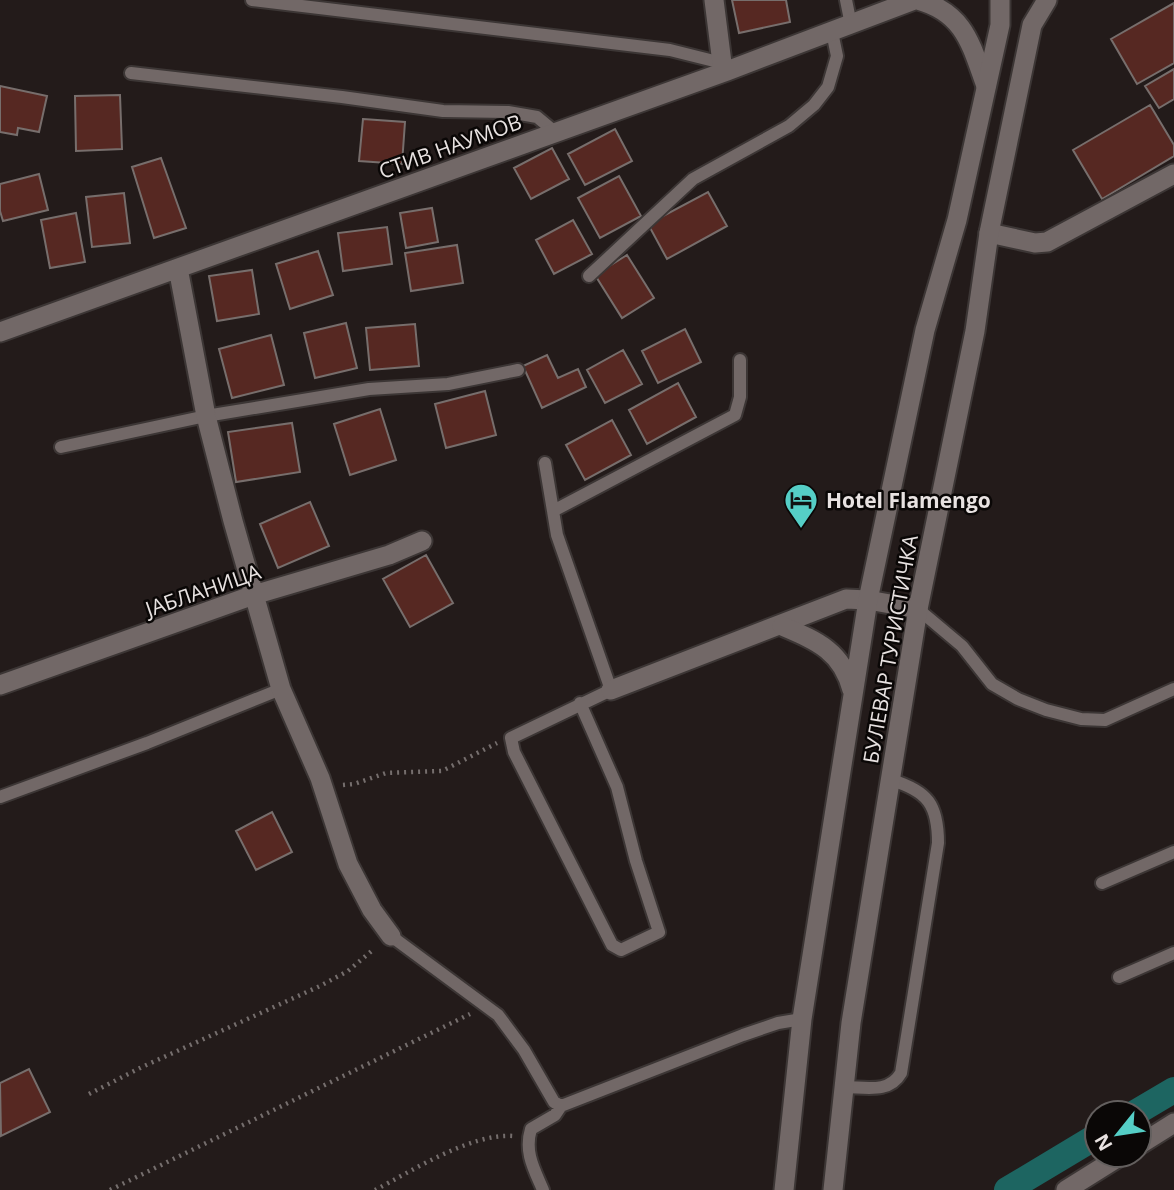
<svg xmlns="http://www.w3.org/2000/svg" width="1174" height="1190" viewBox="0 0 1174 1190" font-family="'Open Sans',sans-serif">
  <rect width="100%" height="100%" fill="#231b1a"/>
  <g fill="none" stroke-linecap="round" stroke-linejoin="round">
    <path stroke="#1d6561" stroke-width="26" d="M1135,1113l39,-23
      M1007,1190l90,-54"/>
  </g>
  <path fill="#562822" stroke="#776e6c" stroke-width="2" d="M732,0h54l4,22 -51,11z
    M1174,3v60l-37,21 -26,-45z
    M1174,69v30l-15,9 -14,-22z
    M0,86l47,10 -8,36 -21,-4 -1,7 -17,-3z
    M120,95l2,54 -46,2 -1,-55z
    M1150,105l24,40v11l-72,43 -29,-49z
    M363,119l42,3 -3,42 -43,-3z
    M615,129l17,32 -47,24 -17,-31z
    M552,148l17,31 -38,20 -17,-31z
    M161,158l25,70 -32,10 -22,-71z
    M39,174l9,36 -45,11 -3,-10v-27z
    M619,176l22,40 -41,22 -22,-40z
    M708,192l19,34 -60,33 -19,-35z
    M124,193l6,50 -38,4 -6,-50z
    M432,208l6,34 -32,6 -6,-35z
    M76,213l9,49 -35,6 -9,-48z
    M573,220l19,34 -38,20 -18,-34z
    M387,227l5,37 -49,7 -5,-38z
    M457,245l6,38 -52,8 -6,-38z
    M318,251l15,44 -43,14 -14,-45z
    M627,255l27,43 -32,20 -27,-43z
    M252,270l7,44 -42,7 -8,-45z
    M346,323l11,45 -42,10 -11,-45z
    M415,324l4,42 -49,4 -4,-42z
    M685,329l16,33 -43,21 -16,-32z
    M271,335l13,50 -52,13 -13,-49z
    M623,350l19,34 -37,19 -18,-33z
    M547,355l11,23 20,-9 8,18 -44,21 -19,-42z
    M678,383l18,34 -49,27 -18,-34z
    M485,391l11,44 -50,13 -11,-44z
    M380,409l16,51 -46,15 -16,-51z
    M612,420l19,35 -46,25 -19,-35z
    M292,423l8,49 -64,10 -8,-50z
    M310,502l19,44 -51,22 -18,-44z
    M426,555l27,48 -43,24 -27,-48z
    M272,812l20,40 -36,18 -20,-39z
    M29,1069l21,43 -49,24 -1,-53z"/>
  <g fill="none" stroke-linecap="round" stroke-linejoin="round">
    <defs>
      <path id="service" d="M252,0l418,50 52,13
        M846,0l5,25
        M131,73l211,24 101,14 65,1 29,5 18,15
        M589,276l104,-97 96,-53 25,-21 14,-18 9,-31 -5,-24
        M61,447l145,-31 163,-27 79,-5 70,-14
        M545,463l12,72 54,155 -100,48 3,14 98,193 9,5 38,-18 -23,-71 -19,-74 -37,-84
        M553,511l182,-96 5,-18v-37
        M918,609l44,37 30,38 26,15 28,11 35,9 24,1 69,-31
        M0,797l147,-54 134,-54
        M1102,883l72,-31
        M391,936l107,79 26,35 30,52 7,4 182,-71 35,-12 24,-4
        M1119,977l55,-24
        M844,1087c21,0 45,7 57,-14l37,-230c0,-38 -10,-52 -47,-63
        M543,1190c-9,-21 -19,-38 -12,-61l24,-14 6,-9"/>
      <path id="minor" d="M714,0l8,63 5,8
        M918,0c47,13 53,45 68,86
        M989,233l46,10 12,-1 127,-68
        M178,268l28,148 27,105 48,168 39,89 28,86 24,46 19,26
        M0,332l727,-261 187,-71
        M0,685l254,-90 135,-40 33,-14
        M611,690l235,-91 22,1 50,9
        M1139,1145l35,-22
        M1066,1190l56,-35"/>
      <path id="secondary" d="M782,626c35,15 60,25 70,64
        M784,1190l18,-171 66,-419 57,-270 32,-110 43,-195v-25
        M833,1190l18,-167 67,-414 57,-278 14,-98 43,-208 15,-25"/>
    </defs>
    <use href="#service" stroke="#3c3635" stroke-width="16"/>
    <use href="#minor" stroke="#3c3635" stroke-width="23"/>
    <use href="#secondary" stroke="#3c3635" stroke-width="23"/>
    <path stroke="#756e6d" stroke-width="4.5" stroke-dasharray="2 5" stroke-linecap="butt" d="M343,785l11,-1 32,-11 56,-2 55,-28
      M89,1094l53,-27 178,-81 28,-15 26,-22
      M110,1190l360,-176
      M375,1190c37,-19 96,-57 138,-54"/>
    <use href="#service" stroke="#726867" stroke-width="12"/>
    <use href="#minor" stroke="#726867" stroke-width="19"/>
    <use href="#secondary" stroke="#726867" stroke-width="19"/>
  </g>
  <defs>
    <symbol id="hotel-pin" viewBox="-11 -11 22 30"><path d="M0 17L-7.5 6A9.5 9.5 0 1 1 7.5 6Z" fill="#55cec6" stroke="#0a0706"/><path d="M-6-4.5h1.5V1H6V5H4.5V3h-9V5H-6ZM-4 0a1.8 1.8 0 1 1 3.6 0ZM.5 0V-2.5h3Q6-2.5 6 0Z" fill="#111"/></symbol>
  </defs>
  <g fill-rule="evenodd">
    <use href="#hotel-pin" x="782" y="481" width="38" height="52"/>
  </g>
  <g text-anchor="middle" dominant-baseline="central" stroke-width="5" stroke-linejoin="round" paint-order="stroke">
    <g font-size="21" fill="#e8e2e1" stroke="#0a0706">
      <text transform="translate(450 146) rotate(-20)">СТИВ НАУМОВ</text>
      <text transform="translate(203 590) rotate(-19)">ЈАБЛАНИЦА</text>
      <text transform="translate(890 649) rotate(-80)">БУЛЕВАР ТУРИСТИЧКА</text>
    </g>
    <g font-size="21" font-weight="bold" fill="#e8e2e1" stroke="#0a0706" text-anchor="start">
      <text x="826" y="500">Hotel Flamengo</text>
    </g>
  </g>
  <g transform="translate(1118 1134) rotate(240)"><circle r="33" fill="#0a0706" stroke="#635f5e" stroke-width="2"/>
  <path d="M0-5L12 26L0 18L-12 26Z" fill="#55cec6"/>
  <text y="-10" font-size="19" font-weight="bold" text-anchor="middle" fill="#e8e2e1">N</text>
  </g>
</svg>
